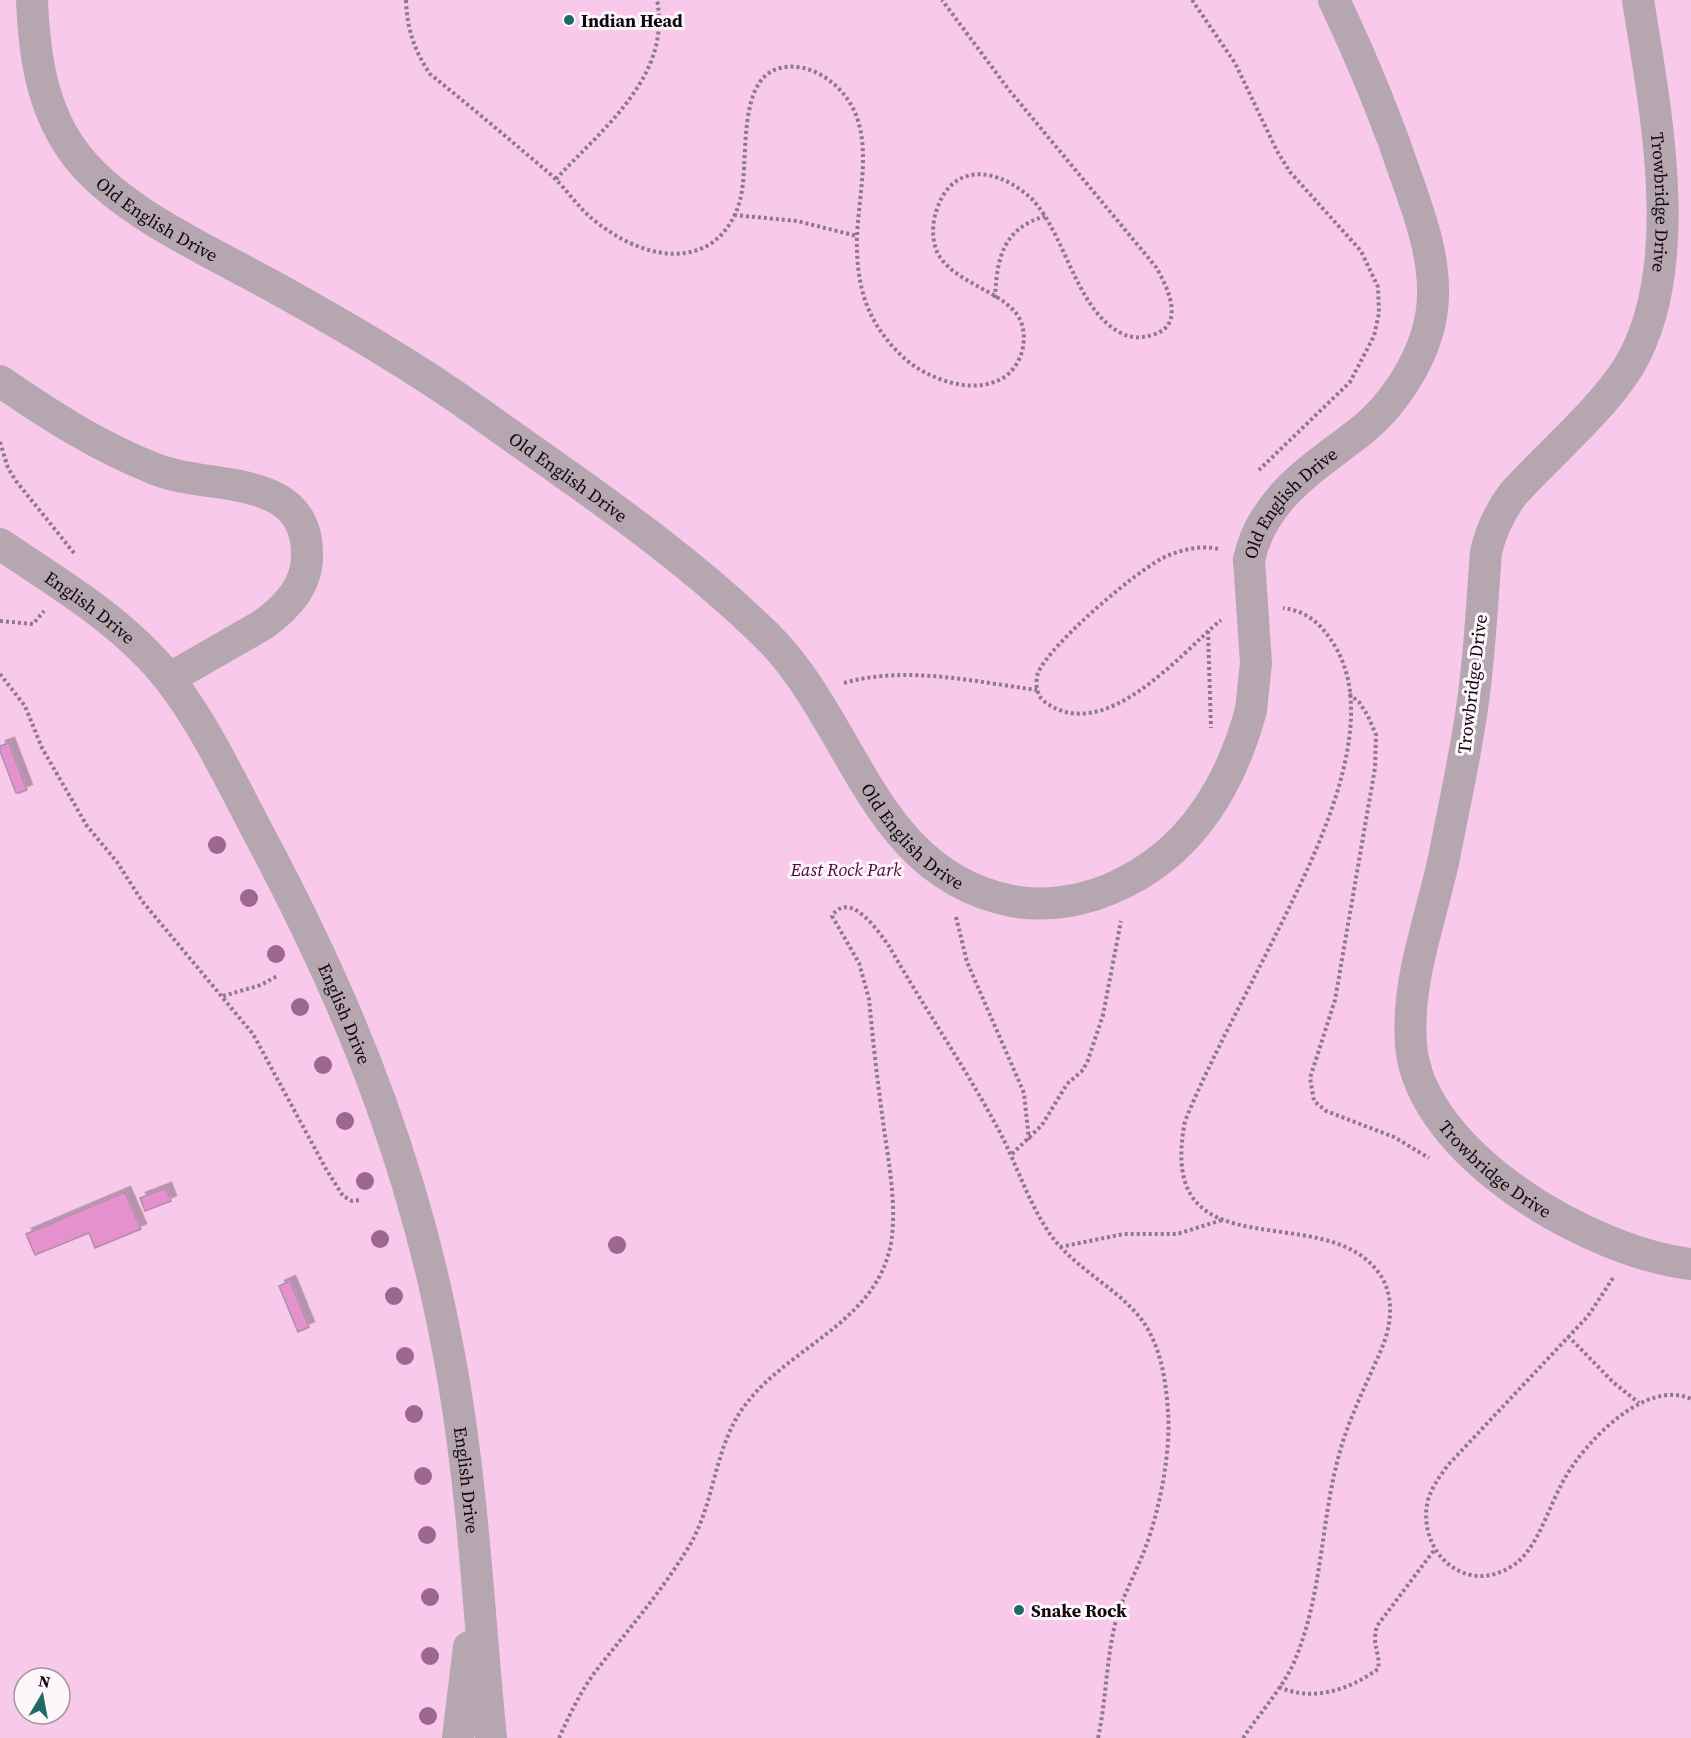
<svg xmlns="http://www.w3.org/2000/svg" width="1691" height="1738" viewBox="0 0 1691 1738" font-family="'Source Serif 4',serif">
  <defs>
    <filter id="shadow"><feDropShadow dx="5.5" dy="-5.5" stdDeviation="0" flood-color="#0004"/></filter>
  </defs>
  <rect width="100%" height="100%" fill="#fde1f4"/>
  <path fill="#f8c9ea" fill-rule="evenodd" d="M0,0h1691v1738h-1691zM24,1678h36v36h-36z"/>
  <path fill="#e591ce" stroke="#b08fa6" stroke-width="1.5" filter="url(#shadow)" d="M9,743l18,47 -8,3h-3l-16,-42v-5z
    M166,1188l5,13 -26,10 -5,-13z
    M125,1192l16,37 -46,19 -6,-15 -54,22 -9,-21z
    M290,1281l19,46 -11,5 -19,-46z"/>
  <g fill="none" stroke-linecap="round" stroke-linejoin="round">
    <path stroke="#8e7a87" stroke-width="4" stroke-dasharray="3 3" stroke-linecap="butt" d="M406,0c1,29 8,50 24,74 40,32 80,66 119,99 15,13 25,29 39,42 29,26 74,49 112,34 20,-7 35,-28 40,-49 10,-35 -5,-121 40,-132 15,-4 33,1 46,10 55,38 33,104 31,159 -1,36 5,71 28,100 11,15 26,29 43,37 21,10 48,17 71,6 20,-9 29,-35 23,-55 -9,-33 -68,-39 -85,-73 -5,-12 -5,-28 -1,-40 14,-47 55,-46 89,-19 39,30 48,116 96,140 11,6 20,5 31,2 35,-9 15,-49 4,-68l-147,-177 -67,-90
      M1192,0l43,63 42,88 13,21 71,79 17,36 1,26 -5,23 -24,46 -91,88
      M556,179c46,-50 116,-103 101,-179
      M734,215l63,6 60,15
      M995,298c2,-41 8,-69 50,-82
      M0,442l8,26 8,13 58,72
      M1218,549c-16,-4 -33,0 -49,6 -28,11 -120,90 -131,118 -3,9 -2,23 7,29 60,44 135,-48 176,-82
      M0,621l33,3 11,-13
      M1208,631l3,97
      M0,674l25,32 17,42 45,78 30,36 25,39 111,133 73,135 17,27 9,5 10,-1
      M844,683c62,-18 132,-1 193,7
      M1349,694l10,8 9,14 8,19 -1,33 -40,232 -25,78 4,23 12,10 68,26 35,21
      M956,917l11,45 57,131 5,47
      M223,996l38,-11 16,-9
      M1012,1154l30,-29 25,-41 16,-14 5,-10 15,-45 18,-94
      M1060,1247l64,-13h53l45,-14
      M1613,1278l-25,38 -140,149c-8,11 -16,22 -20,35 -8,32 10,68 43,75 17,4 38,-4 50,-16 21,-22 29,-56 44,-81 20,-36 81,-100 126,-79
      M1568,1336l46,47 25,20
      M1279,1687c34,15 70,3 99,-18 3,-16 -7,-23 -1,-43l58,-77
      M559,1738c11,-24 23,-50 40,-71 33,-42 64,-77 92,-124 24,-42 24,-100 55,-139 44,-58 131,-82 145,-161 6,-37 -2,-78 -7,-114 -6,-43 -11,-87 -15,-130l-10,-36 -27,-47c18,-27 46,15 57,30 34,60 74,118 107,179 19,34 30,73 52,106 23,35 62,52 89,83 23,26 29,65 31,98 3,39 -8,96 -22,134 -8,22 -20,44 -28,67 -12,40 -11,84 -20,125
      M1243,1738c18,-27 43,-53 54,-83 26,-66 24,-137 43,-204 10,-35 27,-68 41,-101 10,-22 14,-52 0,-74 -53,-82 -227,4 -196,-155 26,-63 60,-124 90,-185 37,-74 110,-214 58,-293 -12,-19 -26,-32 -50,-35"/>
    <g stroke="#b5a6b0" stroke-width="32">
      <path id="s1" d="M32,0c2,51 9,105 39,148 41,61 141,104 205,140 70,39 141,80 206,127 98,70 200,137 286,222 87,87 105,237 244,264 36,7 77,-1 109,-17 71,-34 110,-100 130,-174"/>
      <path id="s2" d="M1638,0c17,108 50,267 -9,366 -28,45 -80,88 -116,128 -14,19 -22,36 -27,58 -4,50 -6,100 -13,149 -7,53 -19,105 -29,157 -13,61 -38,123 -33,187 9,110 181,208 280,219"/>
      <path d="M0,381c49,34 99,66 155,88 53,22 151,2 152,84 1,32 -19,53 -43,71l-94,54"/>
      <path id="s3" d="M0,544c52,35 106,67 150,113 46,47 81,125 112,183 94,176 159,345 192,543 20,117 25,237 37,355"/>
      <path id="s4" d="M1249,560c12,-59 62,-91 107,-125 41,-31 76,-87 77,-139 1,-39 -11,-74 -24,-111 -21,-63 -46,-124 -75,-185"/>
      <path d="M458,1738l11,-91"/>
    </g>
    <path stroke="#b5a6b0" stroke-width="32" d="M1249,560l7,103 -5,47"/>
  </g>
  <g fill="#9e6792">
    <circle cx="217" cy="845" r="9"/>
    <circle cx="249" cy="898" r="9"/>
    <circle cx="276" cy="954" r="9"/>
    <circle cx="300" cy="1007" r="9"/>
    <circle cx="323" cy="1065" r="9"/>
    <circle cx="345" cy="1121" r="9"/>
    <circle cx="365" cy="1181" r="9"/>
    <circle cx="380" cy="1239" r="9"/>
    <circle cx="617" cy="1245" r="9"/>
    <circle cx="394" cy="1296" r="9"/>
    <circle cx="405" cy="1356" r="9"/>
    <circle cx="414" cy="1414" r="9"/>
    <circle cx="423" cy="1476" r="9"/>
    <circle cx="427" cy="1535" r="9"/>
    <circle cx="430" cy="1597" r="9"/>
    <circle cx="430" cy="1656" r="9"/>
    <circle cx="428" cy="1716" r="9"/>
  </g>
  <g fill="#1f6a64" stroke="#fdf6fa" stroke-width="2">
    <circle cx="569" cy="20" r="6"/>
    <circle cx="1019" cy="1610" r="6"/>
  </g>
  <g text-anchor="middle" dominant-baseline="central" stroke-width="6" stroke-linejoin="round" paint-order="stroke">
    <g font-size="18" font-weight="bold" fill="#12070f" stroke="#fdf6fa" text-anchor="start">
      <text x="581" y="20">Indian Head</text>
      <text x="1031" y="1610">Snake Rock</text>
    </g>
    <g font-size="18" fill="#12070f" stroke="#fdf6fa">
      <text stroke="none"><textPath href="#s2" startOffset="204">Trowbridge Drive</textPath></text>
      <text stroke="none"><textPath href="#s1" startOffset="268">Old English Drive</textPath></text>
      <text stroke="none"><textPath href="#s1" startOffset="754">Old English Drive</textPath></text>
      <text stroke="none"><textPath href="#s4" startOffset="72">Old English Drive</textPath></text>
      <text stroke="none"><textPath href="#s3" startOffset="110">English Drive</textPath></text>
      <text transform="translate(1472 684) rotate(-83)">Trowbridge Drive</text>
      <text stroke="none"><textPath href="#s1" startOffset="1258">Old English Drive</textPath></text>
      <text stroke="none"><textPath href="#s3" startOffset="596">English Drive</textPath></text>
      <text stroke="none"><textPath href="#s2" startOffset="1266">Trowbridge Drive</textPath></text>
      <text stroke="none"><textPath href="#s3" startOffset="1080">English Drive</textPath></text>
    </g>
    <g font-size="18" font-style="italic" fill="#500442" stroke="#fdf6fa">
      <text x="846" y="869">East Rock Park</text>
    </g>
  </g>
  <g transform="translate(42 1696) rotate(10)"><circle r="28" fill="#fdf6fa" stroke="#9f969c" stroke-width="1.5"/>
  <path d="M0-4.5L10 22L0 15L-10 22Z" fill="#1f6a64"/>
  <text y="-9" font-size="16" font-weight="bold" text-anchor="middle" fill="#12070f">N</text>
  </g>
</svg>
